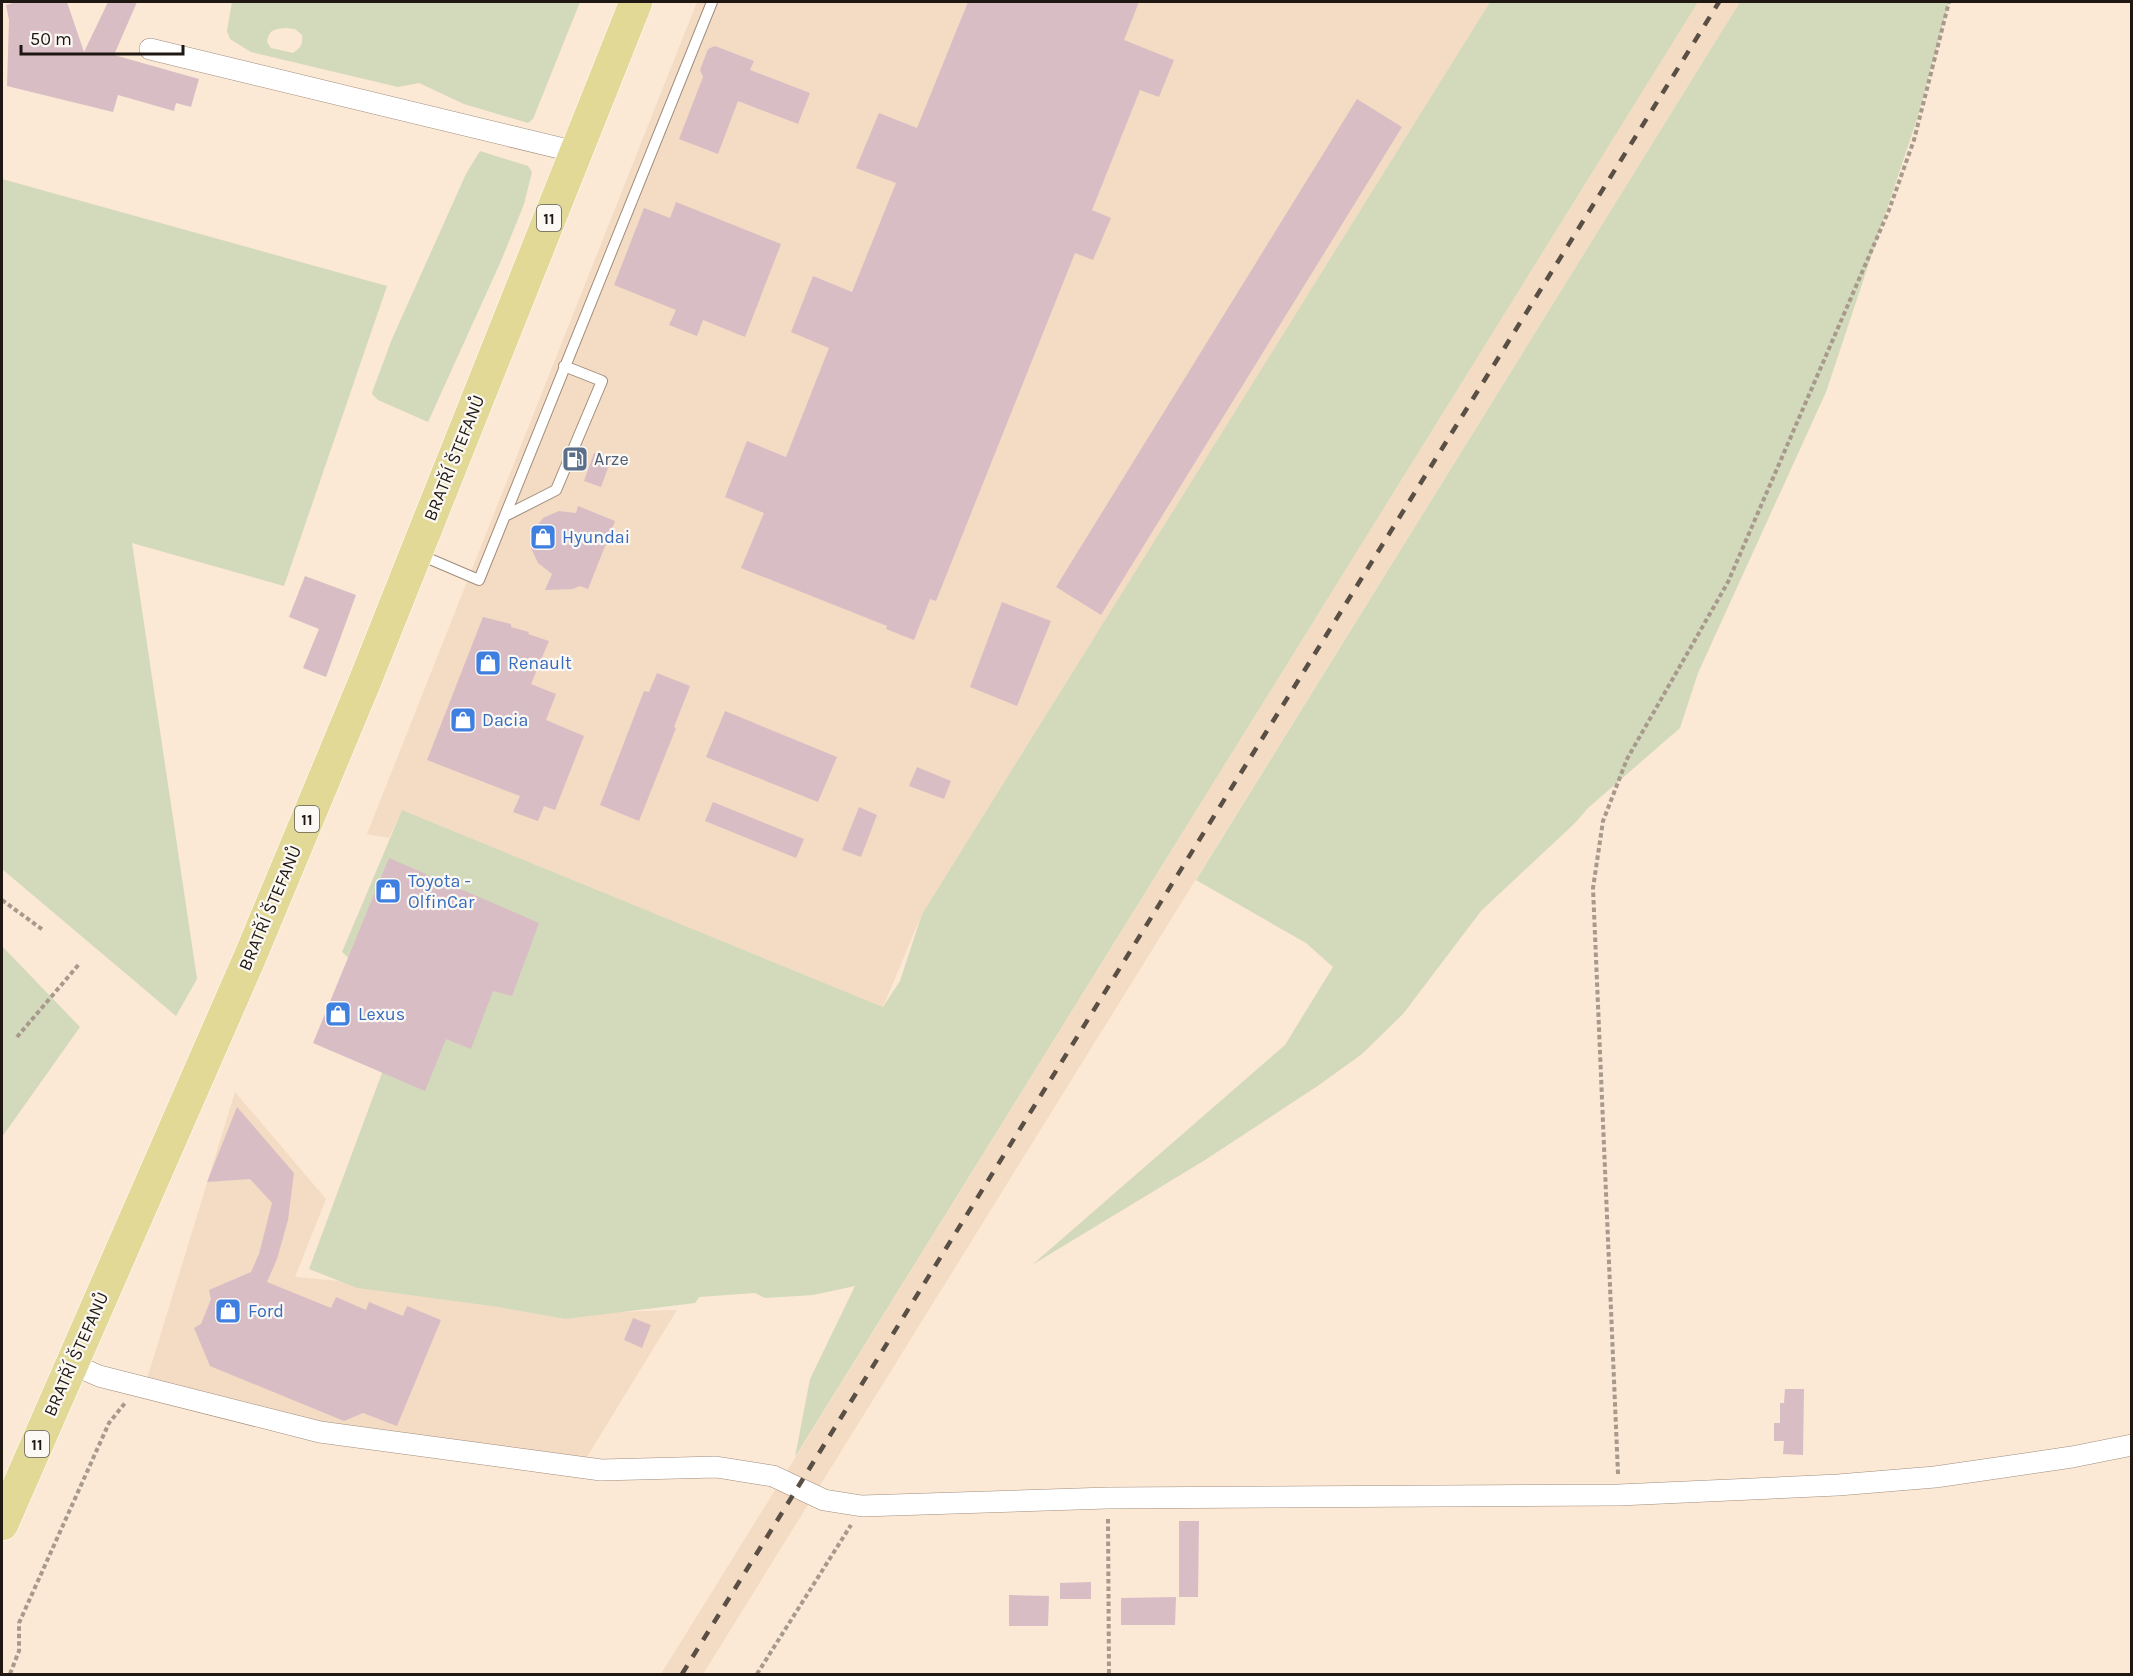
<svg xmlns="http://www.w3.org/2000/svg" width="2133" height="1676" viewBox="0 0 2133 1676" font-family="Karla,sans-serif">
  <rect width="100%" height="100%" fill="#fbe8d5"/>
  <path fill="#f4dbc3" d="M697,2h793l-568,912 -39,93 -481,-197 -13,28 -22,-4z
    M1698,2h42l-1037,1672h-42z
    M235,1092l91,107 -31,78 44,4 18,7 141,19 67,12 50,-7 62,-2 -92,150 -129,-17 -172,-28 -137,-36z"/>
  <path fill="#d3d9bb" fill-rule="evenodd" d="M232,2h348l-47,117 -5,4 -64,-19 -45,-21 -21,4 -147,-35 -21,-13 -3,-8zM286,28l9,1 7,6c1,9 -1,13 -9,18l-22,-5 -4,-6c2,-13 8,-13 19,-14z
    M1490,2h208l-903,1455 15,-78 45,-93 -42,9 -48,3 -10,-5 -56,4 -4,6 -130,16 -67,-12 -141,-19 -48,-19 73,-196 16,-72 -56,-49 60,-142 481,197 17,-26 22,-67z
    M1740,2h209l-31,114 -92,276 -128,281 -18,55 -92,80 -13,15 -94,88 -78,103 -41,40 -43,31 -114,75 -173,105 253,-220 48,-78 -27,-24 -110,-63z
    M480,151l48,15 4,6 -8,32 -23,57 -73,161 -50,-22 -6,-6 1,-4 19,-51 74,-165z
    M2,179l385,107 -103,300 -152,-43 65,436 -21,37 -174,-147z
    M2,946l78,81 -78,110z"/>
  <path fill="#d9bdc5" d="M16,2h51l17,50 24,-50h29l-23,53 85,24 -8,28 -15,-4 -2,8 -56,-16 -5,17 -106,-26 2,-66 -3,-15z
    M968,2h171l-15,38 50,20 -15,37 -19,-7 -48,120 19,8 -18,42 -18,-7 -139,348 -6,-2 -16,41 -28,-11 1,-3 -146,-58 23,-55 -39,-16 22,-56 39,16 43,-109 -38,-16 22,-56 39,16 44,-109 -40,-15 23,-55 38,15z
    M715,46l39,15 -4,9 60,23 -12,31 -60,-23 -20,53 -39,-15 24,-62 -3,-7 8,-21z
    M1357,99l45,28 -301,488 -45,-28z
    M676,202l105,42 -36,93 -42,-17 -6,16 -28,-11 7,-15 -62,-25 30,-77 26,10z
    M594,453l17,7 -10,27 -17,-6z
    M578,506l37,15 -27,68 -8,-3 -7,3 -28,1 7,-16 -14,-11 -7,-15 2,-17 10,-13 16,-7 17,2z
    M305,576l51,19 -30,82 -23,-9 16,-39 -30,-12z
    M1002,602l49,19 -34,85 -47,-19z
    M483,617l28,7v3l18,5 -1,2 21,7 -18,43 25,10 -10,26 38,16 -29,74 -11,-4 -6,15 -25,-9 7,-16 -93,-36z
    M657,673l33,13 -16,41 2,1 -37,93 -39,-16 44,-114 5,1z
    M725,711l112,46 -19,45 -112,-45z
    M917,767l34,14 -7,18 -35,-13z
    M713,802l91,37 -8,19 -91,-37z
    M859,807l18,8 -16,42 -19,-7z
    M389,858l150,65 -27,73 -19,-5 -22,58 -25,-10 -21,52 -112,-48z
    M237,1107l57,66 -6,47 -11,39 -10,23 64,26 5,-11 30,13 3,-8 34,14 4,-10 34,14 -44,106 -34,-13 -19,8 -134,-55 -16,-38 7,-4 10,-25 -2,-9 42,-18 8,-18 13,-51 -22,-24 -43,3z
    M633,1318l18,7 -9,23 -18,-8z
    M1785,1389h19l-1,66 -20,-1 1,-13h-10v-18h6v-20h4z
    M1179,1521h20l-1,76h-19z
    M1091,1582v17h-31v-16z
    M1009,1595l40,1 -1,30h-39z
    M1176,1597l-1,28h-54v-27z"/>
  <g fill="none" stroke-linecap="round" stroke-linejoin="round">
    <defs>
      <path id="lane" d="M505,516l51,-26 46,-109 -38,-15
        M418,554l61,26 233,-578"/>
      <path id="street" d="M150,49l426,103
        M72,1364l27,12 221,56 281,38 115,-3 57,9 51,24 38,6 246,-8 511,-3 219,-10 97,-8 137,-20 60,-12"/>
      <path id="primary" d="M2,1524l248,-567 115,-276 271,-679"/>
    </defs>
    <use href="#lane" stroke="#9f8d7c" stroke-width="12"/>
    <use href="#street" stroke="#9f8d7c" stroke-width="22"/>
    <use href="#primary" stroke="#fff" stroke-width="34"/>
    <path stroke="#a7998b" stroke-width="4" stroke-dasharray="4.5 3" stroke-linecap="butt" d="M2,900l41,30
      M17,1037l63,-74
      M1618,1474l-25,-586 10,-67 24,-62 101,-177 161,-372 25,-70 35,-138
      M1108,1519l1,155
      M10,1674l9,-23v-28l90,-200 16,-20
      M757,1674l94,-149"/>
    <use href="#lane" stroke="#fff" stroke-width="10"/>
    <use href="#street" stroke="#fff" stroke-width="21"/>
    <use href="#primary" stroke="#e2d997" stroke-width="33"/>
    <path stroke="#594f45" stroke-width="4.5" stroke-dasharray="10 10" stroke-linecap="butt" d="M682,1674l1037,-1672"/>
  </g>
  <defs>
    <symbol id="fuel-square" viewBox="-11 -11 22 22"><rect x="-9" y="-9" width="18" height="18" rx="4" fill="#5c6f8a" stroke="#fcf8f4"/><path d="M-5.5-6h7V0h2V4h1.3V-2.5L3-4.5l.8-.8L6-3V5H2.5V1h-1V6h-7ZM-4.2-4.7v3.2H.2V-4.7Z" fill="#fff"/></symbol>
    <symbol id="shop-square" viewBox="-11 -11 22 22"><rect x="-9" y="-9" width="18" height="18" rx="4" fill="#3f7fe0" stroke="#fcf8f4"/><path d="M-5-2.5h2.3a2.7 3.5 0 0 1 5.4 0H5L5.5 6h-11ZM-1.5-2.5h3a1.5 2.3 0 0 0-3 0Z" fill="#fff"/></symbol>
  </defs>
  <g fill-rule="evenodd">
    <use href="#fuel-square" x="560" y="444" width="30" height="30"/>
    <use href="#shop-square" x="528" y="522" width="30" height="30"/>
    <use href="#shop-square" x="473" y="648" width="30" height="30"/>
    <use href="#shop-square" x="448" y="705" width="30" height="30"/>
    <use href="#shop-square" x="373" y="876" width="30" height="30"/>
    <use href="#shop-square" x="323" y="999" width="30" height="30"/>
    <use href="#shop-square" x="213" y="1296" width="30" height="30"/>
  </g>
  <g text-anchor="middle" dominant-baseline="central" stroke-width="4.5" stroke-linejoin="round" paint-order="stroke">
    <g fill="#fcf8f4" stroke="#615b56" stroke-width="1.5">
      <rect x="537" y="205" width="24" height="26" rx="4.5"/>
      <rect x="295" y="806" width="24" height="26" rx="4.5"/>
      <rect x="25" y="1431" width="24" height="26" rx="4.5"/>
    </g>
    <g font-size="16" font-weight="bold" fill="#1f1812">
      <text x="549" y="218">11</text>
      <text x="307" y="819">11</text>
      <text x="37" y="1444">11</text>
    </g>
    <g font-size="18" fill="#1f1812" stroke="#fcf8f4">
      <text transform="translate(454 458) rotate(-68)">BRATŘÍ ŠTEFANŮ</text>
      <text transform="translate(270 908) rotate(-67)">BRATŘÍ ŠTEFANŮ</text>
      <text transform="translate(76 1354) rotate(-66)">BRATŘÍ ŠTEFANŮ</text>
    </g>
    <g font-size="18" fill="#4e5e75" stroke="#fcf8f4" text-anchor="start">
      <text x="594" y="459">Arze</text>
    </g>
    <g font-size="18" fill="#366cbe" stroke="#fcf8f4" text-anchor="start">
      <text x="562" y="537">Hyundai</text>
      <text x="508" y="663">Renault</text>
      <text x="482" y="720">Dacia</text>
      <text x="408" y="881">Toyota -<tspan x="408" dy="21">OlfinCar</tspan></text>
      <text x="358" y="1014">Lexus</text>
      <text x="248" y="1311">Ford</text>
    </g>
  </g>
  <rect width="2133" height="1676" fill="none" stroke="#1f1812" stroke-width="6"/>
  <path d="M21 45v9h162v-9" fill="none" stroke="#1f1812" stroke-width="3"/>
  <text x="30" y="45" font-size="18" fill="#1f1812" stroke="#fcf8f4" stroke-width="4.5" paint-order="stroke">50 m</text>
</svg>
